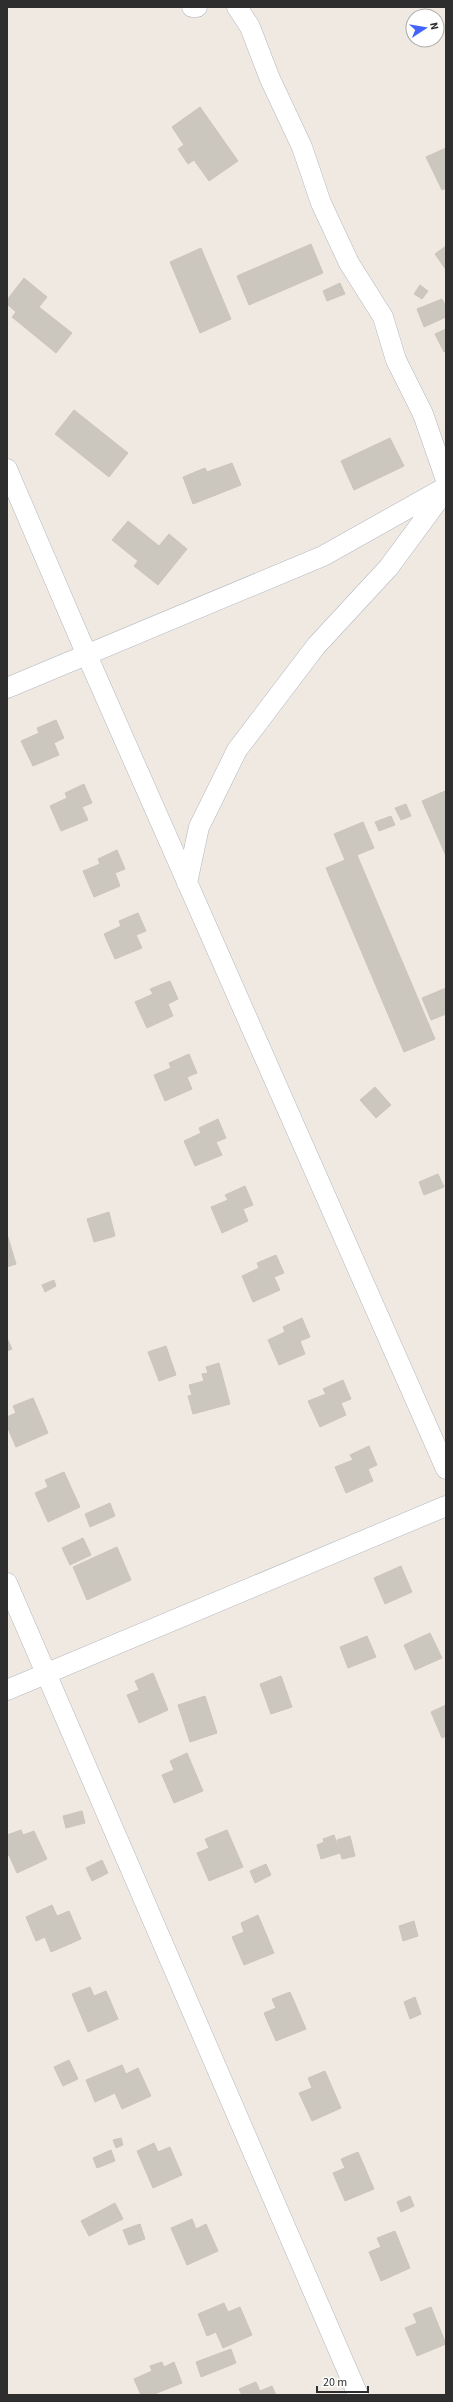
<svg xmlns="http://www.w3.org/2000/svg" width="453" height="2402" viewBox="0 0 453 2402" font-family="'Source Sans 3',sans-serif">
  <rect width="100%" height="100%" fill="#efe9e1"/>
  <path fill="#cbc7bf" stroke="#cbc5ba" d="M200,107l38,54 -29,20 -15,-21 -6,4 -10,-15 6,-4 -12,-18z
    M446,148v40l-4,2 -16,-33z
    M311,244l12,29 -74,32 -12,-29z
    M446,246v24l-11,-16z
    M201,248l30,71 -31,14 -30,-71z
    M24,278l23,19 -8,10 33,26 -16,20 -44,-36 4,-5 -9,-8v-4z
    M340,283l5,11 -18,7 -4,-10z
    M420,285l8,6 -6,8 -8,-5z
    M442,299l4,8v10l-22,10 -7,-18z
    M446,329v22l-2,1 -9,-18z
    M74,410l54,43 -19,24 -54,-43z
    M390,438l14,28 -50,24 -13,-29z
    M232,463l9,22 -48,19 -10,-27 22,-9 2,4z
    M128,521l31,25 10,-12 18,15 -29,36 -24,-19 4,-5 -26,-21z
    M56,720l8,18 -10,5 5,12 -26,11 -12,-25 18,-8 -2,-5z
    M84,784l8,19 -10,4 6,13 -27,11 -11,-25 17,-8 -2,-5z
    M445,791l1,2v63l-24,-55z
    M406,804l5,12 -10,4 -6,-12z
    M391,816l4,9 -16,6 -4,-9z
    M363,822l11,26 -17,7 78,184 -31,13 -78,-184 19,-8 -11,-26z
    M117,850l8,19 -10,4 5,13 -26,11 -11,-26 17,-7 -2,-5z
    M138,913l8,18 -10,4 6,13 -27,11 -11,-25 17,-8 -2,-5z
    M170,981l8,18 -10,5 5,12 -26,12 -12,-26 18,-8 -3,-5z
    M446,988v26l-15,6 -9,-22z
    M189,1054l8,19 -10,4 5,12 -27,12 -11,-26 17,-7 -2,-5z
    M375,1087l16,18 -15,13 -16,-18z
    M218,1119l8,19 -10,4 6,13 -27,11 -11,-25 17,-8 -2,-5z
    M438,1174l6,13 -20,8 -5,-13z
    M245,1186l8,19 -10,4 5,12 -26,12 -11,-26 17,-7 -3,-5z
    M109,1212l6,24 -21,6 -7,-23z
    M7,1234l9,30 -9,3z
    M276,1255l8,18 -10,4 6,13 -27,12 -11,-26 17,-8 -2,-5z
    M54,1280l2,6 -11,6 -3,-7z
    M302,1318l8,19 -10,4 5,13 -26,11 -11,-25 17,-8 -2,-5z
    M7,1338l5,11 -5,2z
    M166,1346l10,29 -17,6 -11,-29z
    M219,1363l11,41 -37,10 -5,-18 4,-1 -3,-10 15,-4 -2,-7 6,-1 -2,-6z
    M343,1380l8,19 -10,4 5,12 -26,12 -12,-26 18,-7 -3,-5z
    M33,1398l15,35 -32,14 -9,-21v-9l9,-4 -3,-7z
    M369,1446l8,19 -9,4 5,12 -27,12 -11,-26 18,-7 -3,-5z
    M64,1472l16,35 -32,15 -13,-29 13,-6 -3,-7z
    M110,1503l5,13 -25,11 -5,-13z
    M83,1538l8,17 -21,10 -8,-17z
    M117,1547l14,33 -44,20 -14,-33z
    M401,1566l11,26 -27,12 -11,-26z
    M430,1633l12,25 -27,12 -11,-25z
    M367,1636l9,21 -28,11 -8,-21z
    M153,1673l15,37 -29,13 -12,-28 12,-5 -4,-9z
    M281,1676l11,31 -21,7 -11,-30z
    M205,1696l12,37 -27,9 -12,-37z
    M446,1705v31l-4,2 -11,-26z
    M187,1753l16,38 -29,12 -12,-28 12,-5 -4,-9z
    M82,1811l3,12 -19,5 -3,-12z
    M21,1830l2,5 11,-4 13,28 -30,14 -8,-18 -2,1v-21z
    M227,1830l16,37 -34,14 -12,-28 12,-5 -4,-9z
    M334,1835l6,18 -19,6 -4,-14 7,-3 -1,-3z
    M350,1836l5,20 -13,3 -5,-19z
    M102,1860l6,13 -16,8 -6,-13z
    M266,1864l5,11 -16,8 -5,-12z
    M52,1905l5,11 12,-5 12,28 -30,13 -6,-15 -9,4 -10,-24z
    M258,1915l16,38 -30,12 -12,-28 12,-5 -3,-9z
    M414,1921l4,15 -15,5 -4,-15z
    M90,1987l4,9 12,-5 12,28 -30,13 -16,-38z
    M290,1992l16,37 -30,12 -12,-28 12,-5 -4,-9z
    M415,1997l6,17 -11,5 -6,-17z
    M69,2060l9,19 -15,7 -9,-19z
    M122,2065l4,9 12,-6 13,28 -29,13 -7,-16 -20,9 -9,-22z
    M325,2071l16,37 -29,13 -13,-28 13,-5 -4,-10z
    M121,2138l2,7 -7,3 -3,-8z
    M154,2143l4,9 12,-5 12,28 -29,13 -16,-37z
    M111,2150l4,11 -18,7 -4,-10z
    M358,2152l16,37 -29,12 -12,-28 12,-5 -4,-9z
    M410,2196l4,10 -13,6 -4,-10z
    M115,2203l8,16 -34,17 -8,-15z
    M192,2219l4,10 10,-5 12,27 -31,14 -16,-37z
    M140,2224l5,15 -16,6 -6,-15z
    M395,2231l15,37 -29,13 -12,-29 12,-5 -4,-9z
    M224,2303l4,9 12,-5 12,28 -29,13 -7,-16 -9,4 -9,-22z
    M431,2307l15,37 -29,12 -12,-28 12,-5 -4,-9z
    M231,2349l5,14 -35,14 -5,-15z
    M162,2362l2,5 10,-5 8,21 -30,12h-11l-7,-16 18,-8 -2,-5z
    M256,2382l4,9 12,-5 4,9h-34l-3,-6z"/>
  <g fill="none" stroke-linecap="round" stroke-linejoin="round">
    <defs>
      <path id="street" d="M192,7h5
        M237,7l13,20 20,52 32,68 19,56 28,60 34,54 13,43 27,54 23,66
        M7,469l79,184 360,816
        M7,688l316,-132 123,-69
        M187,883l12,-56 38,-77 79,-104 73,-79 56,-76
        M7,1583l351,812
        M7,1690l439,-184"/>
    </defs>
    <use href="#street" stroke="#b4b7c1" stroke-width="21"/>
    <use href="#street" stroke="#fff" stroke-width="20"/>
  </g>
  <rect width="453" height="2402" fill="none" stroke="#2e2e2e" stroke-width="16"/>
  <g transform="translate(425 28) rotate(78)"><circle r="19" fill="#ffffff" stroke="#ababab"/>
  <path d="M0-3L7 15L0 10L-7 15Z" fill="#4264fb"/>
  <text y="-6" font-size="11" font-weight="bold" text-anchor="middle" fill="#2e2e2e">N</text>
  </g>
  <path d="M317 2386v6h51v-6" fill="none" stroke="#2e2e2e" stroke-width="2"/>
  <text x="323" y="2386" font-size="12" fill="#2e2e2e" stroke="#ffffff" stroke-width="3" paint-order="stroke">20 m</text>
</svg>
